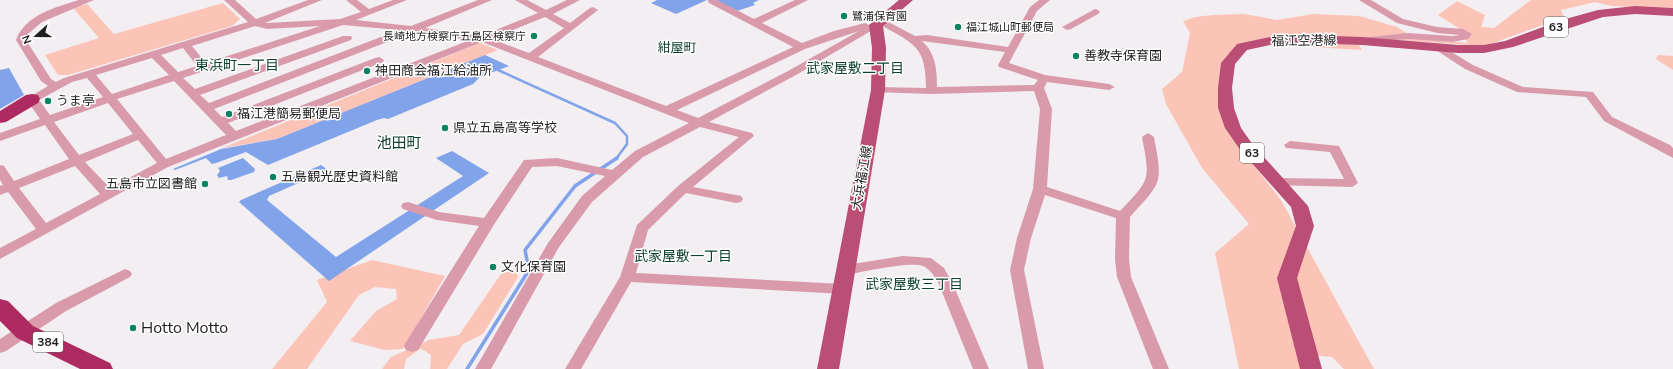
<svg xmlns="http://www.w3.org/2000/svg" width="1673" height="369" viewBox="0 0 1673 369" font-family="'Nunito Sans','Noto Sans JP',sans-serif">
  <rect width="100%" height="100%" fill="#f2eef2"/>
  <path fill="#fcc4b7" d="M1531,0h142v8l-62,-2 -16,-4 -34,8 3,7 -76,28h-18l-116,-8 8,13 -51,-3 -32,-12 -44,10 -16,48 8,38 54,69 93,169h-30l-12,-12 -32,-3 2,15h-63l-24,-116 34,-29 -47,-56 -36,-64 -4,-15 20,-17 8,-39 -7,-12 12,-4 18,-2 31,-1 33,6 36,-6 46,2 38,11 19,12 52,4 -8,-14 -22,-14 19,-14 28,14 -4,12 13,1z
    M223,3l17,16 -8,7 -164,49h-10l-13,-20 54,-17 -26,-30 14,-4 27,30z
    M480,43l18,7 -221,89 -55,9z
    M1658,55l15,1v14l-17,-11z
    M372,260l73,16 -42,73 -18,1 -35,-9 26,-30 21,-12 -1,-10 -21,-2 -16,8 -52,74h-35l55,-67 -10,-22z
    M516,269l2,8 -35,57 -20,10 -16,25h-17l1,-14 -6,-4 -5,-2 -14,10 -2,10h-22l9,-12 38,-17 30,-5 42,-61z"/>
  <path fill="#80a3ea" d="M657,0h50l-31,14 -25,-11z
    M716,0h43l-6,3 2,2 -18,6z
    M485,55l24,11 -29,11 -7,7 -85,35 -4,-1 -7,2 -109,45 -22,-13 -30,11 -4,1 -6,-6 -31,12 -2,-1 48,-20 56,-10z
    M9,68l15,27 -24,14v-39z
    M452,151l37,22 -160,108 -90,-79 2,-2 80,-35 7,5 -59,26 -2,4 69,57 127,-81 -27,-18z
    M243,158l12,11 -1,3 -23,8h-3l-1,-4 -8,2 -2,-3 3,-4 -2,-3z"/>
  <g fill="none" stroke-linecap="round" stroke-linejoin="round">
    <path stroke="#80a3ea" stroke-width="2.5" d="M498,70l117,53 12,13v8l-11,15"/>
    <path stroke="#80a3ea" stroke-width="3.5" d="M467,369l62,-99 -4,-20 50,-64 42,-28"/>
    <path fill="#d99bac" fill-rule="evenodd" d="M79,0h15l-52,22 -14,12 -2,6 25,39 5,3 8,-4 184,-56 -24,-22h11l21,19 52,-19h14l-57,23h2l73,-4 21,-7 -15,-12h11l12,9 24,-9h14l-51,20 55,6 67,-26h14l-67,28 56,8 57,-23 -23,-13h12l19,10 21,-10h13l-27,14 17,9 20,-15 3,-1 5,3 -60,47 128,49 127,-59 -84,-44 -1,-3h9l37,19 41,-19h13l-46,23 40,20 32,-12 31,-8 4,2 8,-3 1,-3 3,-1 34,18 12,-1 81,12 22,-40 9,-7h11l-13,11 -28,52 36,12 64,9 6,3 -6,3 -62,-8 -3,6 8,21 -5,78 73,24c31,-32 30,-31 22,-74l6,-4 6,4c9,47 8,45 -24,80l-1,42 2,18 38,92h-16l-36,-92 -2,-18 1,-41 -71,-23 -14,43 -7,32 20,99h-16l-18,-99 7,-32 16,-49 7,-80 -6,-18 -102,3 -58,-2 -2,-2 6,-3 48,1c0,-42 -12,-44 -45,-63l-85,50 -87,47 43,11 2,3 -61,51 43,8 5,1 2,3 -2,3 -5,1 -50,-10 -38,37 -12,43 207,11 5,1 3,4 -3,4 -5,1 -212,-12 -50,87h-16l55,-92 17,-52 41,-39 61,-49 -39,-10 -57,30 -51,45 -33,45 -68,122h-16l73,-126 34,-47 23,-20 -48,-10 -25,1 -37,56 -77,127 -6,2 -6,-2 -2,-4 2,-4 73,-116 -42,-6 -34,-11 -2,-3 2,-3 5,-1 31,10 45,6 40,-58 33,-2 55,12 23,-19 54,-28 -207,-81 -314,125 -168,92v-11l36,-19 -28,-37 -8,3v-9l3,-1 -3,-5v-15l4,1 10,15 55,-22 -24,-34 -45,16v-8l40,-14 -14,-20 22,-13 -7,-5 -25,-41c9,-25 40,-33 63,-40zM545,17l19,11 -35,25 -38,-14zM343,25l56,5 -190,73 -9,-8 151,-55 1,-2 -1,-2h-8l-148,53 -12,-11zM255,26l12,3 53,-3 -114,37 -14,-17zM859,31l-71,40 -90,47 -21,-8 128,-61zM413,32l57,8 -234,91 -8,-8 155,-61 1,-2 -5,-3 -4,1 -153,59 -8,-8zM922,41l83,11 -7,13 1,2 39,13 -4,5 -97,2c0,-17 -1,-33 -15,-46zM183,48l14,18 -19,6 -17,-17zM152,58l17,17 -57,19 -16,-19zM87,78l16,19 -53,18 -11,-15 33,-18zM174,81l52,54 -60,24 -49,-60zM108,103l25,31 -54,21 -25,-33zM138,140l19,23 -47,25 -25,-26zM75,166l25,28 -54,29 -27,-35z
      M1359,0h12l32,19 34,8 26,2 9,5 -4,5 -15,3 -45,-3 -42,3 -1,-2 1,-2 4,-1 38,-4 45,3 7,-1 -23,-2 -40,-10z
      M1095,9l3,1 2,2 -2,2 -27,15 -4,1 -5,-3z
      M1440,45l33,20 50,22 70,5 19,25 58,28 3,3v10l-69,-37 -18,-24 -69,-5 -52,-23 -29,-19 -1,-2 1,-2z
      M1290,141l49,5 19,37 -6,4 -79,-2 -1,-3 1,-3 5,-1 66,1 -14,-27 -44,-4 -2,-3z
      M903,256l28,2 13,10 8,14 37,87h-16l-35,-87c-4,-6 -8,-13 -15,-16 -12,-5 -62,6 -77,9l-5,-2 -2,-3 2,-3 5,-2z
      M125,269l5,2 2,3 -2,3 -64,34 -60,40 -6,2v-14l56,-36z"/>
    <path fill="#bb4e74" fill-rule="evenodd" d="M899,0h14l-30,26 3,22 -1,42 -46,279h-22l54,-279 1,-42 -3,-23z
      M1635,6l38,2v8l-38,-2 -32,3 -90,30 -29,6h-26l-96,-8 -57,-2h-26l-32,7 -12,14 -3,24 2,20 7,20 12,17 55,61 6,20 -17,52 25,91h-22l-23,-91 19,-52 -5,-19 -50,-56 -16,-23 -7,-20v-20l3,-25 16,-19 42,-9h26l57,2 96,8h26l21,-4 57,-21 36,-10z"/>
    <path fill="#ad2b60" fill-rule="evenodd" d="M32,94l6,1 2,4 -2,4 -32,19 -6,1v-12l26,-16z
      M0,299l8,2 25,25 77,37 3,6h-33l-63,-31 -17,-17z"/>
  </g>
  <g fill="#0b8262" stroke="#fff" stroke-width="1.5">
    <circle cx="844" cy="16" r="4"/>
    <circle cx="958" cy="27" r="4"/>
    <circle cx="534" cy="36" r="4"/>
    <circle cx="1076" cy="56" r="4"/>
    <circle cx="367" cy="71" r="4"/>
    <circle cx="48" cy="101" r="4"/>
    <circle cx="229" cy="114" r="4"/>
    <circle cx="445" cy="128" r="4"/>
    <circle cx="273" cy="177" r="4"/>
    <circle cx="205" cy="184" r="4"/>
    <circle cx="493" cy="267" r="4"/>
    <circle cx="133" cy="328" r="4"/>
  </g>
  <g text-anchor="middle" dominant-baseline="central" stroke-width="3" stroke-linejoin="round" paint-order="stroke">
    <g font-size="11" fill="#201e20" stroke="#fff" text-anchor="start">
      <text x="852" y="16">鷺浦保育園</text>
      <text x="966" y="27">福江城山町郵便局</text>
      <text x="526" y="36" text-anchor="end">長崎地方検察庁五島区検察庁</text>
    </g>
    <g fill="#fff" stroke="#636263" stroke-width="1">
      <rect x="1544" y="17" width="24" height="20" rx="3"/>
      <rect x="1240" y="143" width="24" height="20" rx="3"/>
      <rect x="33" y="332" width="30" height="20" rx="3"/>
    </g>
    <g font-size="12" font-weight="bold" fill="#201e20">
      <text x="1556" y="27">63</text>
      <text x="1252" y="153">63</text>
      <text x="48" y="342">384</text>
    </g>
    <g font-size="13" fill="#201e20" stroke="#fff">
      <text transform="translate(1304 41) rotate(-1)">福江空港線</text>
      <text transform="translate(862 178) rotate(-80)">大浜福江線</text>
    </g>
    <g font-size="13" fill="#0f4131" stroke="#fff">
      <text x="677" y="48">紺屋町</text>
    </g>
    <g font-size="13" fill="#201e20" stroke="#fff" text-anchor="start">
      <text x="1084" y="56">善教寺保育園</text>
      <text x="375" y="71">神田商会福江給油所</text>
      <text x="56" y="101">うま亭</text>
      <text x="237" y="114">福江港簡易郵便局</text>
      <text x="453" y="128">県立五島高等学校</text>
      <text x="281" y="177">五島観光歴史資料館</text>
      <text x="197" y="184" text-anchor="end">五島市立図書館</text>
      <text x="501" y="267">文化保育園</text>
    </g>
    <g font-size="14" fill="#0f4131" stroke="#fff">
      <text x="237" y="65">東浜町一丁目</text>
      <text x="855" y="68">武家屋敷二丁目</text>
      <text x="683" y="256">武家屋敷一丁目</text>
      <text x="914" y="284">武家屋敷三丁目</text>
    </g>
    <g font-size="15" fill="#0f4131" stroke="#fff">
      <text x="399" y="143">池田町</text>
    </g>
    <g font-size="16" fill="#201e20" stroke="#fff" text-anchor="start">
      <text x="141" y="328">Hotto Motto</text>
    </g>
  </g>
  <g transform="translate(36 36) rotate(249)" stroke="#ffffff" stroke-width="3" paint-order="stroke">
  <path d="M0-3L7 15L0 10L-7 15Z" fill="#201e20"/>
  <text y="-6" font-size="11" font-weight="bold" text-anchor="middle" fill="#201e20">N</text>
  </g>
</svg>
